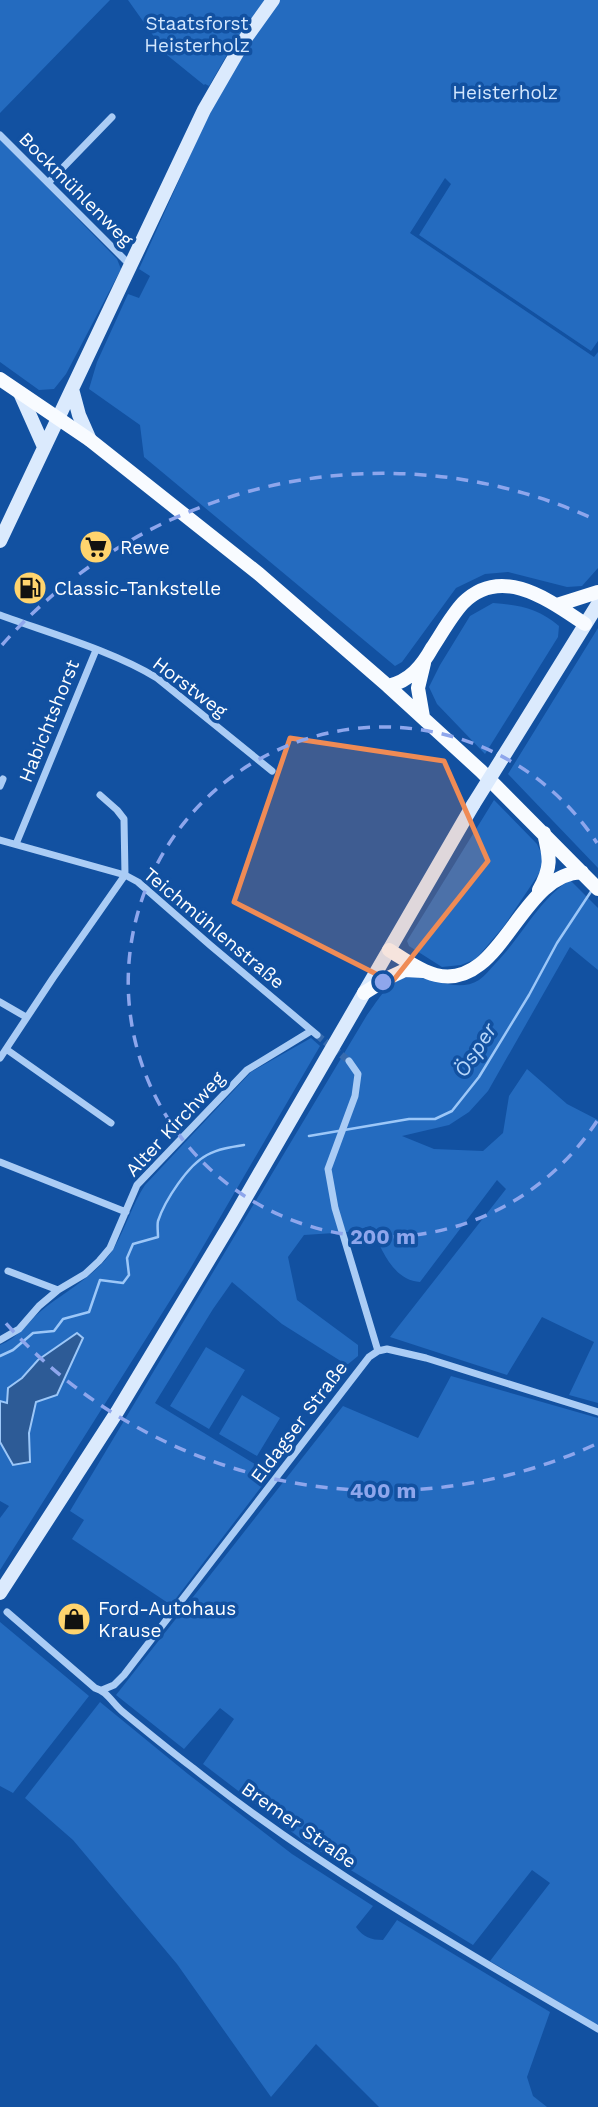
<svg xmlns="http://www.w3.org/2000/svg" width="598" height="2107" viewBox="0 0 598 2107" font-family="'Work Sans',sans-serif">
  <rect width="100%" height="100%" fill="#1251a1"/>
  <path fill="#246bbf" d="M0,0h110l-110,113z
    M128,0h470v341l-7,10 -172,-116 32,-51 -6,-6 -35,55 184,124 4,-5v216l-16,18 -15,1 -59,-15 -23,2 -29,14 -54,74 -7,4 -251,-209 -4,-32 -51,-36 8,-27 31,-68 11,4 11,-22 -11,-7 68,-151 40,-72 -12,-5 -26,45 -4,-2 -1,1 -37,-30z
    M0,139l117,120 4,10 -55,105 -12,15 -15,1 -39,-28z
    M493,603c26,2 45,5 66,23l-1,11 -73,117 -48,-50 -8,-17 11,-22 30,-49z
    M598,628v240l-90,-94z
    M494,800l43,44 6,13 -1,12 -38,57 -28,33 -15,6 -19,2 -33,-21 -2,-5z
    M570,880l28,28v62l-28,-23 -82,144 -19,21 -20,13 -47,11 32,13 49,2 20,-18 6,-37 18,-27 40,35 31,16v283l-29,-8 25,-53 -52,-25 -35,58 -117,-38 116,-148 -9,-9 -77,102c-28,-2 -39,-34 -49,-56l-22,6 -45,3 -16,22 9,43 61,45v11l-11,9 -65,-41 -50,-42 -19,27 -58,94 116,71 -100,131 -99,-66 12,-19 -14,-9 297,-496c9,-12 19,-30 33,-36 25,-9 53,17 79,1 6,-4 11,-11 16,-16 26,-26 44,-65 75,-84z
    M311,1038l9,8 -130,223 -190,301v-52l9,-12 -9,-5v-156c18,-7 27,-22 41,-34 24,-20 57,-36 73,-63 12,-21 18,-43 31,-63l106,-113z
    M206,1347l39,23 -36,59 -39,-23z
    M451,1376l147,42v608l-108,-65 60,-78 -18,-13 -59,75 -168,-103 -102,-78 31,-45 -14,-11 -36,41 -68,-54 227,-289 75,32z
    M242,1395l38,23 -23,38 -38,-22z
    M0,1622l89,74 -76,97 -13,-7z
    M100,1702l88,72 104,80 81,52 -17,21c7,10 15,13 27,13l14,-20 153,92 -23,65 6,19 14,11h-168l-63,-63 -45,53 -94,-133 -104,-124 -48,-42z"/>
  <path fill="#2d5b96" stroke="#9cc7f8" stroke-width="2" d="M77,1333l6,5 -26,57 -21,7 -7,31 1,29 -17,3 -13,-23v-41l7,2 1,-15 14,-10 16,-18z"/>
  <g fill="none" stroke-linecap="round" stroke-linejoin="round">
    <path stroke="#9cc7f8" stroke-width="2.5" d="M309,1136l100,-17h26l17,-8 27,-34 50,-82 28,-52 35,-53
      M0,1356l13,-6 20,-17 21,-2 9,-12 26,-7 11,-32 23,3 6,-8 -2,-17 6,-14 25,-7c0,-5 -1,-12 0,-16 7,-21 30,-56 49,-66 11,-6 24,-8 37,-10"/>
    <path stroke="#366baf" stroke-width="7" stroke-dasharray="7 3.5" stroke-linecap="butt" d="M317,1035l32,26"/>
    <path stroke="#aaccf5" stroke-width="7" d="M0,135l130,130
      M48,183l64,-66
      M0,615c49,18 113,36 157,63l115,93
      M0,786l3,-7
      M100,795l17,15 7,9 1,56
      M0,840l125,35 13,7 72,63 107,90
      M16,844l80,-194
      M0,1002l26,15
      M6,1049l105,74
      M0,1058l53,-80 72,-103
      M349,1061l9,13 -3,22 -27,73 7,39 43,143
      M0,1162l126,50
      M8,1271l50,19
      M0,1340l19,-11 20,-23 19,-16 27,-16 14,-13 11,-13 27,-63 110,-115 64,-39
      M7,1612l88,76c12,3 18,16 28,24 23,19 46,38 70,56 126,100 266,180 405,261
      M102,1690l12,-5 10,-10 245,-318 9,-6 9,-2 39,9 172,54"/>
    <path stroke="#dbeafd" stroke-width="14" d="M72,389l7,26 11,25
      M20,393l24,54
      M0,541l204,-431 41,-71 28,-39
      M503,757l95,-153
      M0,1593l117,-181 115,-191 241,-416"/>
    <path stroke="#f8fbff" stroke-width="14" d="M0,379l90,61 169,134 129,112 93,85 117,118
      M557,605l41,-13
      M388,686c22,-5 34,-20 44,-38 10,-15 19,-32 31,-45 39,-39 87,-2 122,21
      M423,717l-5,-29 6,-25
      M539,890c13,-23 11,-32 5,-57
      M389,950c15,9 30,21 47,25 66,16 83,-101 146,-103
      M364,993l24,-15 17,-8 18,1"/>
    <path stroke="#dbeafd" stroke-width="14" d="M473,805l30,-48"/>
  </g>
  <path fill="#ef8b55" fill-opacity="0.2" stroke="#ef8b55" stroke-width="5" stroke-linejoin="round" d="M290,738l154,23 44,100 -96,121 -158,-80z"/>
  <g fill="none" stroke="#8ea6ec" stroke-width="3.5" stroke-dasharray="12 9">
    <path d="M597 1121A255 255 0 1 1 597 843"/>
    <path d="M594 1445A509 509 0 0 1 2 1319M2 645A509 509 0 0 1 594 519"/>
  </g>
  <defs>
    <symbol id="supermarket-disc" viewBox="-11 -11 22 22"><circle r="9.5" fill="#ffd46e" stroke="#1251a1"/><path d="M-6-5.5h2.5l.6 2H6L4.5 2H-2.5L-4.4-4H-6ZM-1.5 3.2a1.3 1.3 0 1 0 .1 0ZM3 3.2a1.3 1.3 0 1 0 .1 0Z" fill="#111"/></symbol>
    <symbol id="fuel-disc" viewBox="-11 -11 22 22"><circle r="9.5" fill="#ffd46e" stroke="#1251a1"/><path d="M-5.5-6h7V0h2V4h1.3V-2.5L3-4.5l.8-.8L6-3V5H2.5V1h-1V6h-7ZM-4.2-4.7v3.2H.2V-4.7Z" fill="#111"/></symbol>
    <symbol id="shop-disc" viewBox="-11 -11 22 22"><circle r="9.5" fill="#ffd46e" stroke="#1251a1"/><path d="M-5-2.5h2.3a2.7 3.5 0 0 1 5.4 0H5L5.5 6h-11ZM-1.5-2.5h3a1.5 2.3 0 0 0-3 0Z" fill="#111"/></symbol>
  </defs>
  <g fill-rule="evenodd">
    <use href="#supermarket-disc" x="77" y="528" width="38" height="38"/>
    <use href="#fuel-disc" x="11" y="569" width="38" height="38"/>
    <use href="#shop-disc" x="55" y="1600" width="38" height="38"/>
  </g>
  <g text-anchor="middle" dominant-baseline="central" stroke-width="7" stroke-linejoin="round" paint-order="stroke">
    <g font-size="19" fill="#d3e7fe" stroke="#1251a1">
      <text x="197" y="23">Staatsforst<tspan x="197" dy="22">Heisterholz</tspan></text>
      <text x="505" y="92">Heisterholz</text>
    </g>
    <g font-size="19" fill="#fff" stroke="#1251a1">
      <text transform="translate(76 189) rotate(45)">Bockmühlenweg</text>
      <text transform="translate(190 687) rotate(37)">Horstweg</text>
      <text transform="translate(49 721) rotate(-68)">Habichtshorst</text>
      <text transform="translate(214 928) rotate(40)">Teichmühlenstraße</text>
      <text transform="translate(175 1124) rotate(-47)">Alter Kirchweg</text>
      <text transform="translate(299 1422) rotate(-53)">Eldagser Straße</text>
      <text transform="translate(299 1825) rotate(35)">Bremer Straße</text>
    </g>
    <g font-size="19" fill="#fff" stroke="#1251a1" text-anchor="start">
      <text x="120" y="547">Rewe</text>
      <text x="54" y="588">Classic-Tankstelle</text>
      <text x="98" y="1608">Ford-Autohaus<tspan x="98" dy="22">Krause</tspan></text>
    </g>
    <g font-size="21" font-style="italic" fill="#b7d7fb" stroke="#1251a1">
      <text transform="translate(475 1050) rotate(-57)">Ösper</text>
    </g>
  </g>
  <circle cx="383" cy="982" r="10" fill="#8ea6ec" stroke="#1251a1" stroke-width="3.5"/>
  <g font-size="21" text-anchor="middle" font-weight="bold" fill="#8ea6ec" stroke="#1251a1" stroke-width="7" stroke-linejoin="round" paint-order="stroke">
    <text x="383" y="1244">200 m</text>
    <text x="383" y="1498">400 m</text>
  </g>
</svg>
